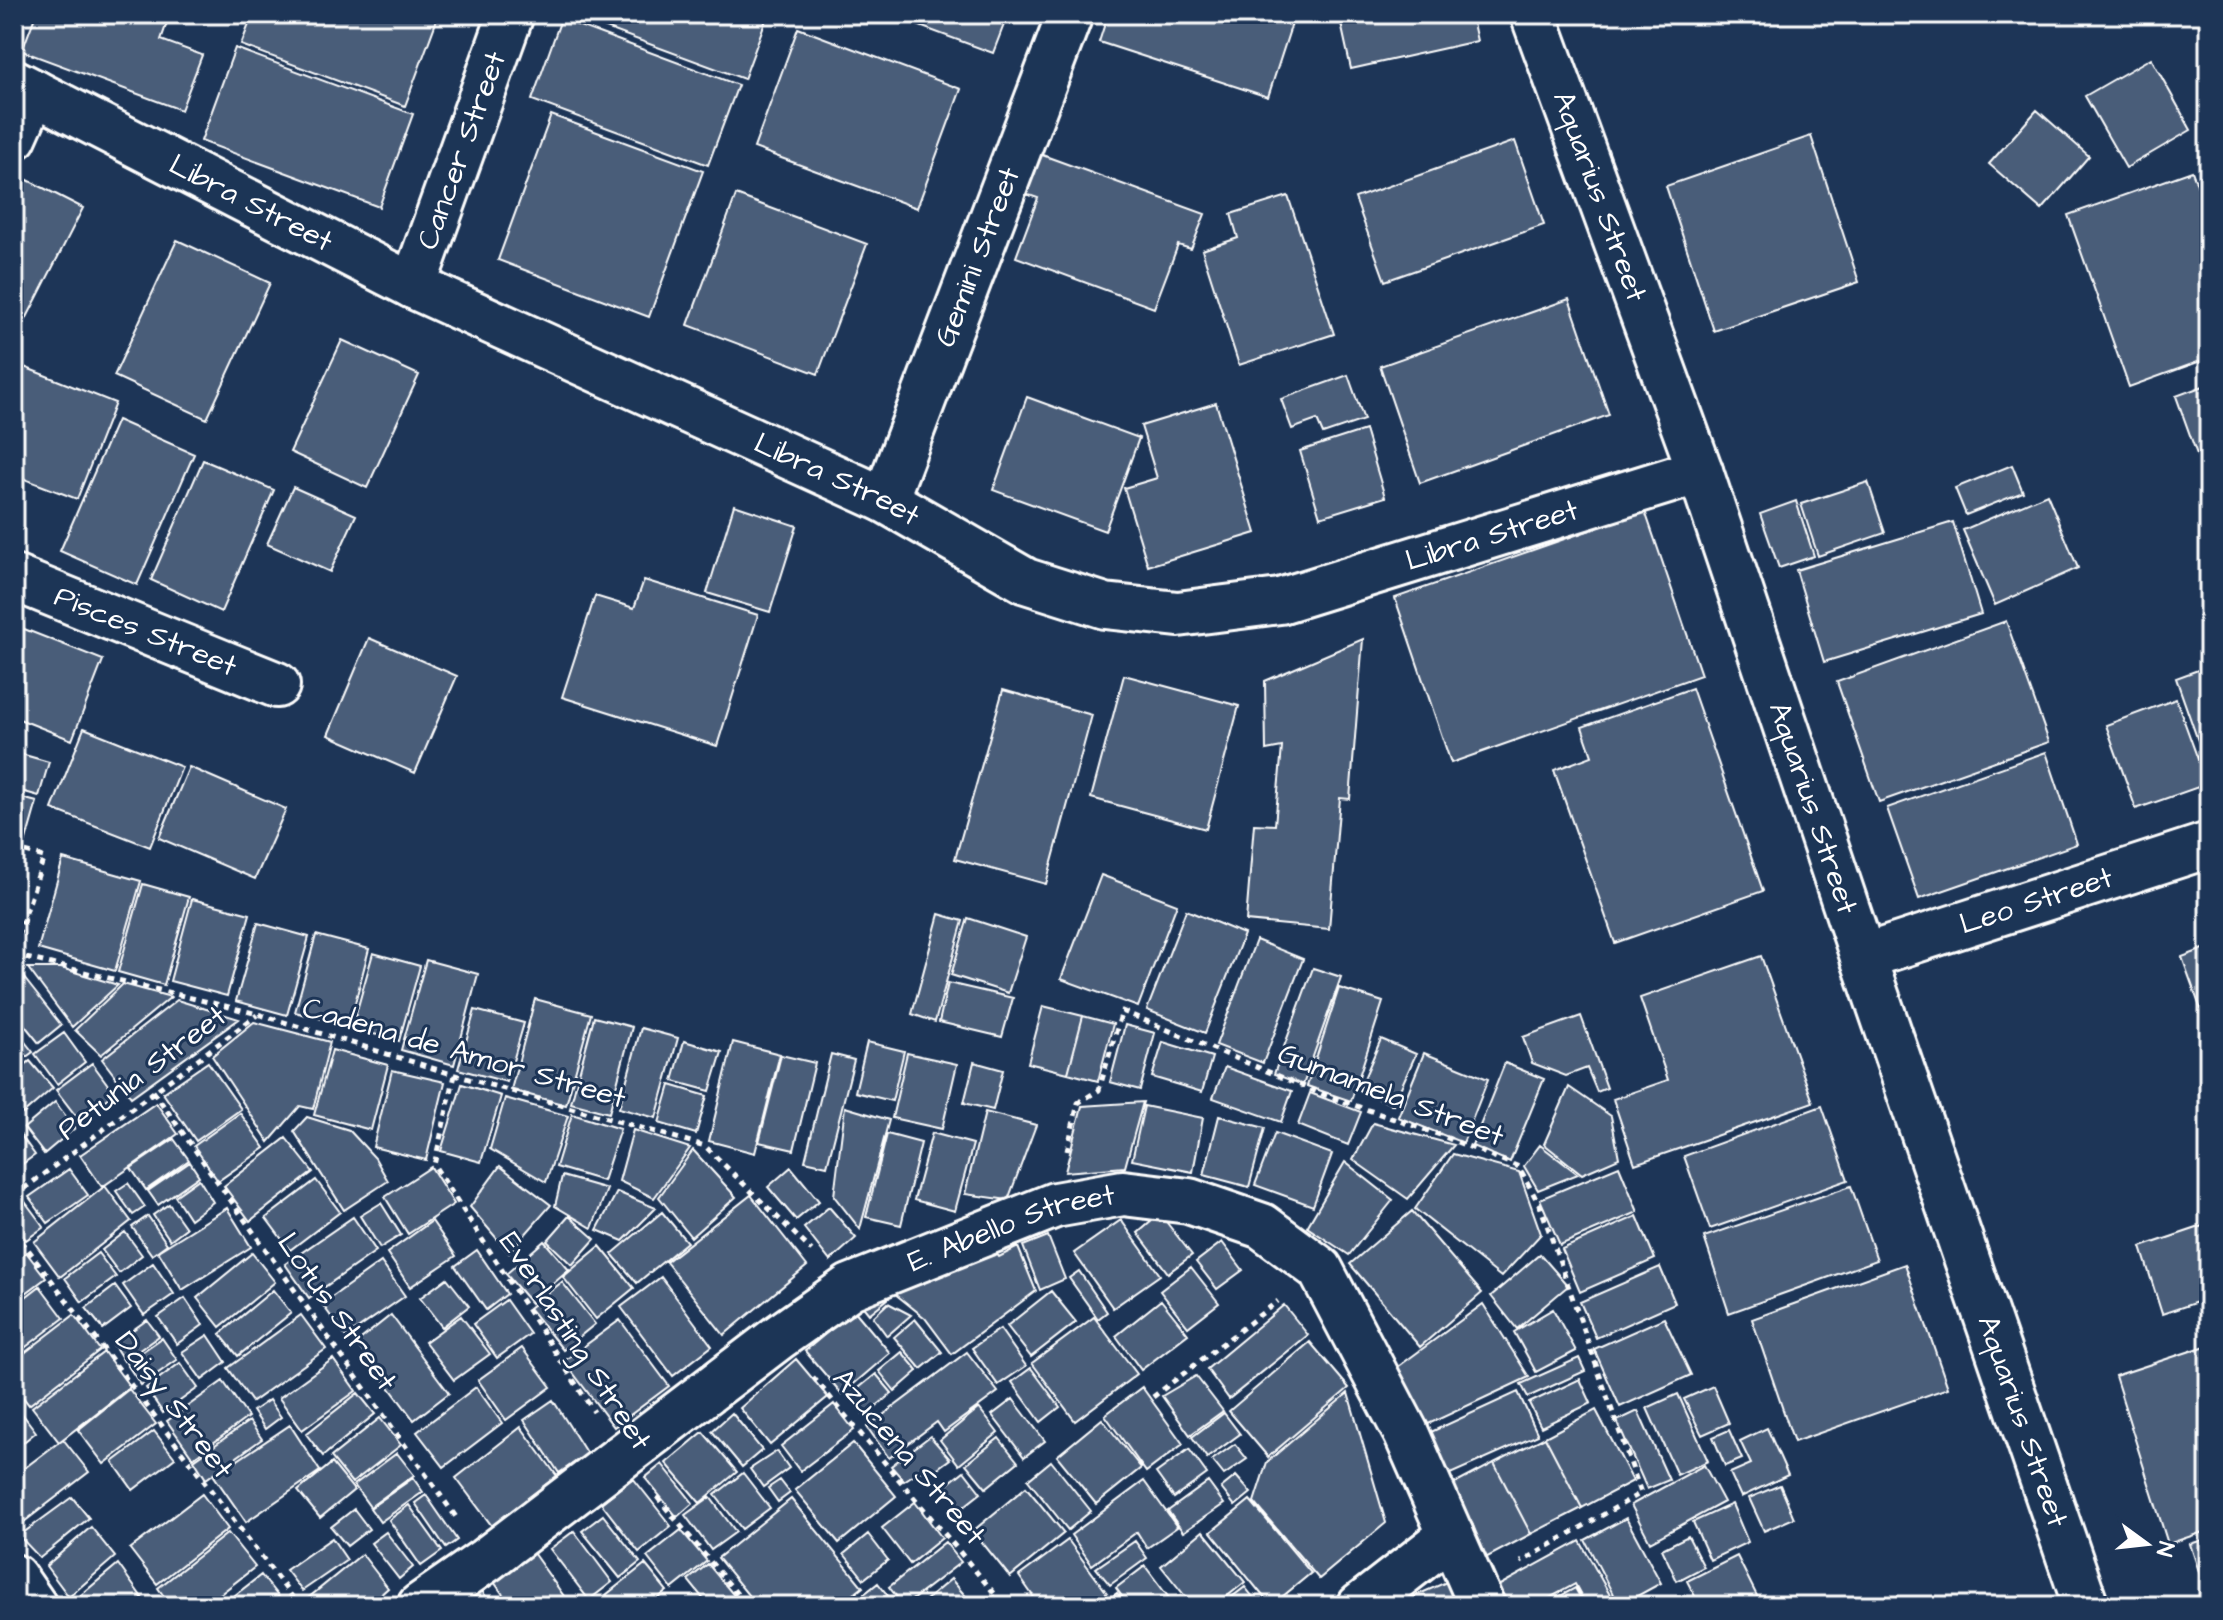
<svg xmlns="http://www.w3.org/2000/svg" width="2223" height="1620" viewBox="0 0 2223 1620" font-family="'Architects Daughter',sans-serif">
  <rect width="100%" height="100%" fill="#1d3557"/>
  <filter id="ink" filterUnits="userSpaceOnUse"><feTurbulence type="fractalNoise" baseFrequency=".0125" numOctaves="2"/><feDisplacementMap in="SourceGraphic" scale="16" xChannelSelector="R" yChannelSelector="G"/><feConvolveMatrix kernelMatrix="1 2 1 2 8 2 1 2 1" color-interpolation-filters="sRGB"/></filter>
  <g filter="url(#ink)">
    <path fill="#4a5d79" stroke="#fff" stroke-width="2" d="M36,14h134l-9,26 41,15 -21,55 -159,-59z
      M253,14h186l-34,92 -164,-61z
      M598,14h170l-24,65 -149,-55z
      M896,14h112l-15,39 -98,-36z
      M1108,14h187l-27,83 -169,-55z
      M1339,14h132l6,27 -126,28z
      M561,19l177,66 -30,80 -176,-65z
      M798,28l163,61 -44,119 -163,-60z
      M235,48l178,66 -34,93 -178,-66z
      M2151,58l40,72 -65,38 -41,-72z
      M2037,110l52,46 -47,54 -53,-46z
      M551,115l152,56 -54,146 -151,-57z
      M1811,136l48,146 -145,49 -48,-145z
      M1515,141l29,84 -159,56 -30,-83z
      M1034,152l171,62 -14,35 -13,-4 -24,63 -138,-51 22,-59 -18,-6z
      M2192,171l17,46v141l-80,29 -61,-172z
      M14,173l69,35 -65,127 -4,-3z
      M736,195l131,49 -49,130 -130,-49z
      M1288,196l46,138 -95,31 -37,-115 36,-12 -7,-24z
      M177,240l93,43 -63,136 -93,-43z
      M1569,299l40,116 -189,68 -40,-117z
      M342,340l77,35 -52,113 -77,-36z
      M14,363l101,40 -38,96 -63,-24z
      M1348,375l16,45 -41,14 -6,-14 -25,9 -11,-30z
      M2209,384v104l-33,-92z
      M1027,397l112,41 -34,93 -112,-41z
      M1216,403l40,130 -108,33 -24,-78 33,-10 -16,-52z
      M117,420l77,34 -57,131 -77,-34z
      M1365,430l20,67 -65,20 -20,-66z
      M203,460l71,30 -53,122 -70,-32z
      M2012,465l11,27 -57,23 -11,-27z
      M1868,482l17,51 -67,23 -17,-52z
      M293,487l63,28 -26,57 -63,-28z
      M2047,494l31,74 -83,37 -32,-75z
      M1796,501l18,55 -35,12 -19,-54z
      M734,505l63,21 -27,86 -63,-19z
      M1645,511l56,164 -250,88 -56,-165z
      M1953,522l28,92 -157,48 -28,-92z
      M644,580l114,35 -41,131 -155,-49 33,-101 39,12z
      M2006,621l43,121 -170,60 -42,-120z
      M14,625l89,35 -31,80 -58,-23z
      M369,638l88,38 -42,97 -87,-38z
      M1363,639l-13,160 -10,-1 -11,131 -83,-8 8,-97 21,1 7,-78 -16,3 -1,-69z
      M2209,666v106l-33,-94z
      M1124,675l115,31 -33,123 -115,-31z
      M1692,688l71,203 -148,52 -61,-173 38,-14 -10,-29z
      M1003,690l89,25 -46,169 -91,-25z
      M2176,699l31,85 -71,25 -30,-84z
      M84,728l98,39 -32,80 -98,-38z
      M14,752l35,10 -10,34 -25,-7z
      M2046,752l31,92 -158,55 -32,-91z
      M189,767l97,42 -31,70 -96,-41z
      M14,796l23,6 -12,42 -11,-3z
      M63,859l78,22 -26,90 -77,-22z
      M14,862l5,1 -5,42z
      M1101,875l76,29 -39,103 -77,-28z
      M143,884l46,13 -25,88 -46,-13z
      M192,899l58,15 -23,82 -57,-15z
      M1186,910l58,24 -39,99 -58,-23z
      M939,914l24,7 -28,101 -23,-8z
      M968,918l58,19 -18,56 -57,-18z
      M258,923l51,14 -22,78 -51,-14z
      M316,935l53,14 -20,77 -54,-14z
      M1256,940l47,19 -40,104 -47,-18z
      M2209,947v85l-27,-75z
      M373,953l47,13 -21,75 -47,-13z
      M1761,956l52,146 -178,62 -22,-65 55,-19 -28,-82z
      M426,960l52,14 -24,91 -53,-15z
      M28,968h33l57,17 -46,42z
      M1313,968l28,9 -38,108 -29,-11z
      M20,973l41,52 -22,18 -25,-31v-34z
      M948,983l65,15 -11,39 -63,-15z
      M123,984l48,13 -70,58 -26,-25z
      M1339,988l44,14 -32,99 -44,-15z
      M535,999l56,15 -25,91 -55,-15z
      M177,1000l62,19 -108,78 -29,-38z
      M1043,1006l40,10 -15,57 -40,-10z
      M475,1010l49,13 -17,59 -49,-13z
      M1083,1016l30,8 -15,57 -30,-8z
      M1581,1016l26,72 -10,4 -10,-24 -21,8 -34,-13 -9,-26z
      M594,1017l38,10 -23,86 -38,-10z
      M254,1022l76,20 -17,67 -13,-3 -31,36 -57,-86z
      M1125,1025l30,8 -15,57 -30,-8z
      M14,1028l19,24 -19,14z
      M641,1028l37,10 -22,80 -37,-10z
      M64,1033l21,29 -28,22 -22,-30z
      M1381,1039l35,15 -23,51 -34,-15z
      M684,1041l38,11 -12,39 -37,-10z
      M733,1042l47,12 -25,99 -46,-12z
      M867,1042l37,9 -12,50 -37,-9z
      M1163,1042l49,15 -10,35 -50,-15z
      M332,1050l56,15 -17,65 -57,-15z
      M907,1053l50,11 -15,65 -50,-11z
      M1424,1053l64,26 -25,64 -65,-26z
      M831,1054l23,6 -27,106 -22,-5z
      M781,1055l34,8 -21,87 -35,-8z
      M30,1061l23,27 -30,26 -9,-11v-29z
      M208,1062l33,47 -45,32 -33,-48z
      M974,1062l29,8 -10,40 -29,-7z
      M92,1063l22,30 -35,27 -23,-30z
      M1505,1063l39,16 -34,83 -38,-16z
      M1225,1067l67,24 -11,31 -68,-24z
      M392,1070l53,12 -19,78 -53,-13z
      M462,1084l39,12 -20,66 -40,-11z
      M670,1085l37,11 -11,38 -37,-11z
      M1569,1087l42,29 8,42 -37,16 -38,-30z
      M1310,1093l51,19 -13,33 -50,-20z
      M505,1098l63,18 -22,66 -56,-33z
      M55,1102l20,26 -31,26 -20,-26z
      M1143,1102l-18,65 -60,5 17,-66z
      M156,1103l22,31 -76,53 -22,-32z
      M1144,1106l59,12 -10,54 -61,-12z
      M1822,1106l26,74 -138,49 -26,-73z
      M845,1107l44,13 -29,109 -26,-33z
      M985,1112l51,13 -28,75 -43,-6z
      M240,1113l25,35 -47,33 -24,-35z
      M572,1114l48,15 -17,52 -47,-14z
      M1219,1116l46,12 -16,59 -45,-12z
      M307,1117l42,13 26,28 13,23 -44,29 -50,-79z
      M1373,1123l81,22 -46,54 -55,-39z
      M14,1126l21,29 -21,15z
      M633,1130l57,18 -36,50 -35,-17z
      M932,1133l41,11 -18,67 -41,-11z
      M1275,1133l57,21 -19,52 -58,-21z
      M887,1134l34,9 -20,82 -35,-8z
      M286,1138l27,34 -63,49 -26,-35z
      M174,1139l15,21 -43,30 -15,-22z
      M1540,1145l38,29 -40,16 -14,-24z
      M693,1150l43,47 -45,40 -32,-40z
      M1453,1154l66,18 22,62 -40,43 -86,-68z
      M190,1162l9,14 -41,29 -10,-14z
      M1345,1162l48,38 -44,55 -42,-28z
      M500,1166l51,39 -42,48 -39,-46z
      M1619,1166l19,46 -78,33 -20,-46z
      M431,1167l23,37 -46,30 -23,-37z
      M791,1167l28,34 -23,19 -28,-33z
      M69,1169l19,26 -40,28 -19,-26z
      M562,1176l45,13 -15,39 -37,-22z
      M199,1179l14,23 -23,17 -15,-23z
      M316,1180l24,32 -50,38 -24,-32z
      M128,1183l17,24 -12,8 -17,-24z
      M105,1186l26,35 -71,56 -26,-35z
      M1851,1186l26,74 -148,53 -25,-76z
      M617,1192l39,16 -33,33 -26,-11z
      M751,1195l56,71 -83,69 -58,-73z
      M23,1199l21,28 -18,13 -12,-17v-17z
      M381,1203l20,32 -21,13 -20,-32z
      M169,1204l17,24 -16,12 -17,-25z
      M829,1207l27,31 -26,23 -26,-33z
      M227,1208l24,39 -69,43 -24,-39z
      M1412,1211l70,82 -62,54 -70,-83z
      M662,1212l25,30 -50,41 -25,-29z
      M1160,1214l32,41 -24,18 -30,-40z
      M148,1216l19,28 -15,11 -20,-28z
      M569,1216l26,23 -23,26 -25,-24z
      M1637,1216l18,43 -75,33 -18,-43z
      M353,1217l23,34 -67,47 -24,-34z
      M1121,1220l39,55 -47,33 -39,-55z
      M432,1221l24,35 -46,31 -23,-34z
      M2209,1224v74l-47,16 -21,-67z
      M125,1232l17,23 -23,18 -17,-23z
      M983,1235l16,22 19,-10 18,44 -84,63 -27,-36 -41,-33z
      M1048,1236l17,43 -25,11 -17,-44z
      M14,1239l8,11 -8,7z
      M544,1241l25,29 -38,33 -25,-29z
      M1222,1242l21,28 -26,19 -21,-27z
      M600,1246l34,42 -38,31 -33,-42z
      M477,1250l30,44 -21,16 -31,-44z
      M26,1252l20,26 -32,24v-41z
      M98,1253l18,24 -34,25 -17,-24z
      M252,1253l23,29 -55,45 -23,-29z
      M1540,1254l28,32 -51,43 -26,-33z
      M381,1262l24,34 -59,41 -24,-33z
      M153,1263l21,31 -30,21 -21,-30z
      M1905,1264l43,124 -154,54 -42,-123z
      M1191,1267l28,36 -31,24 -28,-36z
      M1660,1267l15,36 -79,35 -16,-36z
      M1079,1271l28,41 -9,7 -29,-41z
      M661,1277l51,69 -39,30 -52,-69z
      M447,1278l22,28 -27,21 -22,-29z
      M562,1282l33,42 -32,26 -34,-42z
      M40,1286l24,32 -50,38v-50z
      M115,1286l16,22 -28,21 -17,-21z
      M880,1286l9,12 -20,16 -9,-11z
      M273,1290l18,23 -53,43 -18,-22z
      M1051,1291l25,31 -45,35 -24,-31z
      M185,1298l18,27 -26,19 -19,-27z
      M506,1300l24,34 -33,24 -24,-34z
      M1161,1300l27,34 -47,36 -25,-34z
      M888,1303l23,12 -24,21 -14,-19z
      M1483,1304l46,73 -109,51 -25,-59z
      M1284,1305l24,30 -79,64 -22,-30z
      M1553,1309l23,42 -40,21 -22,-40z
      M854,1310l36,43 -48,41 -37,-43z
      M74,1315l26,35 -71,55 -15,-20v-24z
      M301,1315l25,34 -74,53 -24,-34z
      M391,1315l58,78 -35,27 -58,-77z
      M461,1316l29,38 -36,26 -29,-38z
      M1094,1317l43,57 -62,47 -43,-58z
      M1664,1318l27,57 -71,32 -26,-58z
      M915,1319l27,33 -21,17 -27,-32z
      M147,1320l12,16 -35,25 -11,-17z
      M620,1320l49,66 -55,41 -50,-66z
      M1000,1329l26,37 -28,19 -26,-37z
      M208,1335l18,27 -24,18 -20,-28z
      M162,1338l15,22 -36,25 -15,-22z
      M1310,1342l39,46 -81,69 -39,-46z
      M2209,1345v185l-41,14 -53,-168z
      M522,1348l29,39 -45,33 -28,-40z
      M104,1352l26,35 -71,55 -27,-35z
      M902,1352l16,19 -23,20 -16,-20z
      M967,1352l31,40 -54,40 -7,-10 -48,36 -22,-31z
      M1579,1358l6,13 -57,26 -7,-13z
      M333,1359l23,32 -54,39 -23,-32z
      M796,1359l32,38 -58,48 -30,-37z
      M180,1363l18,25 -35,25 -17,-25z
      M1031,1368l29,39 -19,15 -29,-40z
      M876,1374l16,19 -27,23 -16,-20z
      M1196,1376l27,35 -33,24 -28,-39z
      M1580,1379l11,24 -50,24 -12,-24z
      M223,1381l25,36 -55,41 -26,-37z
      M1713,1386l16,37 -27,12 -18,-36z
      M476,1387l26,36 -58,44 -27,-35z
      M1142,1387l41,57 -37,28 -41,-57z
      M129,1389l27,35 -52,40 -26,-34z
      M1518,1392l20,43 -99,44 -19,-42z
      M358,1393l17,21 -52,42 -17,-22z
      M1348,1393l38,130 -67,56 -65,-77 13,-40z
      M1678,1394l30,67 -31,14 -30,-67z
      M1013,1399l32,42 -21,16 -32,-42z
      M269,1400l12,17 -16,12 -12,-18z
      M553,1400l34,54 -28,19 -35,-53z
      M15,1404l21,28 -22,18v-45z
      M834,1404l20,26 -54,41 -19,-25z
      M979,1408l19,25 -39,32 -19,-25z
      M1596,1410l37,71 -51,27 -37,-71z
      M1638,1411l31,69 -22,9 -30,-68z
      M732,1413l30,37 -20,17 -30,-36z
      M1224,1413l16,21 -33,24 -15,-21z
      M380,1418l21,27 -49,38 -21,-26z
      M1102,1419l39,49 -45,36 -39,-48z
      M249,1421l13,18 -56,40 -12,-19z
      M290,1425l30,46 -74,51 -32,-46z
      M521,1427l36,49 -65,50 -36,-48z
      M1767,1428l21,47 -47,22 -11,-24 21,-9 -11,-23z
      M1729,1430l13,29 -17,7 -12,-29z
      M154,1431l21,27 -42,32 -20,-28z
      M703,1432l34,40 -37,31 -34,-40z
      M930,1436l20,23 -19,14 -12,-2 -15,10 -13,-15z
      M1545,1437l37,71 -51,26 -37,-71z
      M999,1438l19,24 -32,26 -20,-24z
      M63,1439l26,33 -73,56 -2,-52z
      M853,1443l43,53 -57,47 -44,-53z
      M1235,1444l12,15 -23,16 -12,-15z
      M1189,1449l18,25 -33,24 -18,-25z
      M777,1451l12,17 -26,19 -13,-18z
      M397,1453l17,22 -44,32 -16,-22z
      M1051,1461l40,50 -23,19 -40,-50z
      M332,1463l22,27 -34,28 -22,-27z
      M1494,1463l37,71 -51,27 -37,-71z
      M662,1464l31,39 -16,14 -32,-39z
      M1704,1465l20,37 -74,40 -19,-37z
      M964,1471l17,22 -19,15 -17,-22z
      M743,1473l27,35 -28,21 -27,-34z
      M1236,1476l15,17 -16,13 -14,-18z
      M413,1478l10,14 -43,30 -10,-14z
      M633,1478l38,48 -32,26 -38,-49z
      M780,1480l10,13 -12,9 -10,-14z
      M1144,1481l33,46 -30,21 -10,-16 -45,33 -21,-30z
      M1208,1482l16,22 -41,28 -15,-21z
      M1780,1485l14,33 -30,13 -15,-33z
      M1026,1487l38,46 -54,44 -37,-46z
      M202,1494l26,35 -71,55 -27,-35z
      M426,1495l31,45 -11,8 -31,-45z
      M72,1497l17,21 -49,40 -21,-22z
      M710,1497l26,35 -25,18 -26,-35z
      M791,1499l72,88 -24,19h-82l-39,-48z
      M1250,1500l61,73 -40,33 -60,-74z
      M915,1502l27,36 -32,26 -28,-36z
      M1732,1504l16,38 -38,18 -17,-38z
      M409,1505l33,46 -21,15 -32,-46z
      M354,1509l15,20 -22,17 -16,-19z
      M603,1515l37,47 -20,16 -38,-47z
      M1626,1518l35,65 -42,23 -34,-66z
      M91,1527l24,30 -46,40 -23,-31z
      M681,1530l26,31 -35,28 -25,-32z
      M574,1531l38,51 -23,18 -39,-51z
      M1203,1531l42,51 -30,24h-22l-32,-40z
      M386,1532l27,35 -14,12 -28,-36z
      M228,1533l27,34 -50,39h-34l-13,-18z
      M868,1534l20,26 -24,19 -20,-25z
      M1688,1536l16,31 -27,14 -15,-32z
      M332,1538l15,22 -45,31 -16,-21z
      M2209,1538v64l-19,-58z
      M1068,1540l39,53 -18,13h-49l-21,-30z
      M1135,1541l12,17 -37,27 -14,-17z
      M1580,1541l36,65h-29l-12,-22 -40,22h-25l-12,-20z
      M945,1542l16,20 -57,44 -15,-19z
      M531,1550l40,56h-60l-19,-27z
      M362,1554l26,34 -20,18h-55l-6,-7z
      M1737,1556l23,46 -8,4h-52l-13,-25z
      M118,1564l30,42h-70l-4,-5z
      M645,1564l22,27 -19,15h-33l-9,-11z
      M708,1564l34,41 -33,1 -21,-26z
      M1145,1566l30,40h-46l-13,-18z
      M261,1575l20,25 -8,6h-52z
      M951,1579l23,27h-55z
      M1451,1580l11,26h-48l-4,-8z
      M878,1583l18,23h-47z
      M1245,1587l15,19h-40z
      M1575,1588l10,18h-43z
      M482,1591l11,15h-30z
      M1117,1593l10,13h-27z
      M994,1596l8,10h-19z"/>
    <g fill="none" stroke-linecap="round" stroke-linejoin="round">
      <defs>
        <g id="street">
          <path id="s1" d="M1533,14l167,457 163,486 223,649"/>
          <path id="s2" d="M14,82l399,204 472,214 141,81 79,25 73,8 102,-13 420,-130"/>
          <path d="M14,137l20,-45"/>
          <path id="s3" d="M413,286l98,-272"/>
          <path id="s4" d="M885,500l185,-486"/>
          <path id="s5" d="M14,578l263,107"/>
          <path id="s6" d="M1863,957l346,-112"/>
          <path d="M14,1577l20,29"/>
          <path id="s7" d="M420,1606l66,-46 293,-223 71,-50 205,-82 68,-12 66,8 73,25 58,43 86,164 76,173"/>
          <path d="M1360,1606l91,-71"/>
        </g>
      </defs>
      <use href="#street" stroke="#fff" stroke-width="50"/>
      <path stroke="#fff" stroke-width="5" stroke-dasharray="6 6" stroke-linecap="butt" d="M14,849l30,8 -30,92
        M14,955l244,59 197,61 250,71 107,105
        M455,1075l-21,90 160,247
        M153,1091l303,426
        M1067,1151l11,-48 21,-13 23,-79 200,83 118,41 79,32 22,41 100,285 -120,69
        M14,1196l243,-181
        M14,1231l285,375
        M813,1377l192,229
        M1153,1397l125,-96
        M657,1497l90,109"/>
      <use href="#street" stroke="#1d3557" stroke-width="44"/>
    </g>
  </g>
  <g text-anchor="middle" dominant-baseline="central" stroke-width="6" stroke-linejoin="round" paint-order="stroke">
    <g font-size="30" fill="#fff" stroke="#1d3557">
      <text stroke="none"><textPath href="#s3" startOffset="144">Cancer Street</textPath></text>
      <text stroke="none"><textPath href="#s1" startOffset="194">Aquarius Street</textPath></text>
      <text stroke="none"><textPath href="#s2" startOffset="266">Libra Street</textPath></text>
      <text stroke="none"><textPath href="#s4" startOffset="260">Gemini Street</textPath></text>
      <text stroke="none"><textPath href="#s2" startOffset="914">Libra Street</textPath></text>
      <text stroke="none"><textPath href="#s2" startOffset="1610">Libra Street</textPath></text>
      <text stroke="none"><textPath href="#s5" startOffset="142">Pisces Street</textPath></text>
      <text stroke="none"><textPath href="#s1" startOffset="842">Aquarius Street</textPath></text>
      <text stroke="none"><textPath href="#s6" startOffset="182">Leo Street</textPath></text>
      <text transform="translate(464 1053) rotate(16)">Cadena de Amor Street</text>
      <text transform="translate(142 1073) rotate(-37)">Petunia Street</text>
      <text transform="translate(1391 1095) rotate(21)">Gumamela Street</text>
      <text stroke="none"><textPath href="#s7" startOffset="708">E. Abello Street</textPath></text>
      <text transform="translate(337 1312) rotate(55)">Lotus Street</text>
      <text transform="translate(575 1341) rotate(57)">Everlasting Street</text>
      <text transform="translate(174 1405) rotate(53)">Daisy Street</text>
      <text stroke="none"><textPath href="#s1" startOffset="1490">Aquarius Street</textPath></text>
      <text transform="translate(909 1457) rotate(50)">Azucena Street</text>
    </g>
  </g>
  <rect width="2223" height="1620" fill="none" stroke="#1d3557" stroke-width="48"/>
  <rect x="24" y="24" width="2175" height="1572" fill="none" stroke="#fff" stroke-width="3" filter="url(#ink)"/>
  <g transform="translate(2147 1544) rotate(105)" stroke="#1d3557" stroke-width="6" paint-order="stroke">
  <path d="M0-6L14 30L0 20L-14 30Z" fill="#ffffff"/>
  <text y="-12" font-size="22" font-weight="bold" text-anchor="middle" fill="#ffffff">N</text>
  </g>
</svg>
